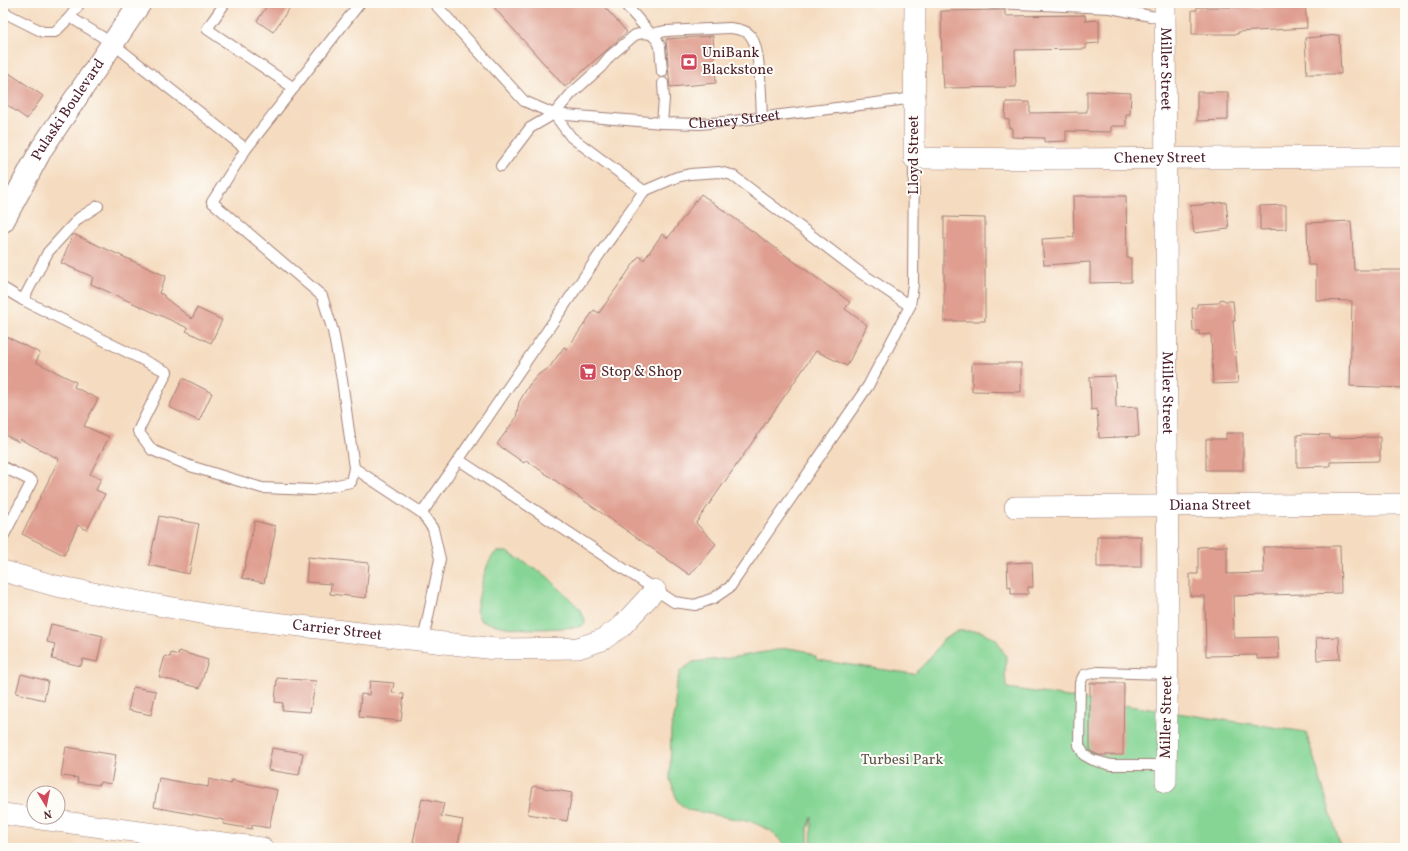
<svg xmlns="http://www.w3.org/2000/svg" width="1408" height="851" viewBox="0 0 1408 851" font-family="Vollkorn,serif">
  <rect width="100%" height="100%" fill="#fdfcf7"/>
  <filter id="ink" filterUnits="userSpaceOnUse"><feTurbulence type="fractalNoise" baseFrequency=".025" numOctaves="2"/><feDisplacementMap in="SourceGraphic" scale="8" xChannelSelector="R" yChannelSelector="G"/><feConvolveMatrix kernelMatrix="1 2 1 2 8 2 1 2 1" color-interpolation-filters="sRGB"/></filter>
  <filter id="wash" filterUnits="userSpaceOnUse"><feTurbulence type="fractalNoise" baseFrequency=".012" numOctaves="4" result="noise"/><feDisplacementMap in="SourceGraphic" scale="16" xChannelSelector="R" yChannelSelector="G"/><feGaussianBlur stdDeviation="0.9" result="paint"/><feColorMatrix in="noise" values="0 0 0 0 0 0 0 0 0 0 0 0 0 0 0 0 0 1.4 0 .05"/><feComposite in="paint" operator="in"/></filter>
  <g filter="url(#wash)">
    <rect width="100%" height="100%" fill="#f5dcc0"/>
    <path fill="#86d595" stroke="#687a60" d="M496,552h11l40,24 31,31 7,12v5l-7,3c-35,2 -62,5 -97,-6l-5,-10c4,-17 7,-46 20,-59z
      M958,631h22l16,8 10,18 -1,20 2,11 299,44 35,116h-530l1,-32 -4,13v14l-4,5h-16l-18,-18 -18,-8 -64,-12 -10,-8 -8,-22 1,-50 5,-20 -1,-20 5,-19 13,-9 37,-4 58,-10 18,3 10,6 1,3 97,14 14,-14 16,-21z"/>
    <g id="blocks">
      <path fill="#df9e8f" d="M269,3h24l-20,29 -16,-11z
        M490,3h111l26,29 -62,55z
        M1267,3h38l2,25 -69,4v2h-46v-24h5v-3h70z
        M1005,10v6l80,-1 1,6 13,-1v23l-13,1v5l-71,1 1,37 -72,1 -1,-15h-1l-1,-62z
        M1339,35l2,39h-34l-2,-36z
        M713,36l3,47 -46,4 -4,-48z
        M3,69l40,27 -16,23 -24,-17z
        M1087,91l44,2 -1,21h-4v12h-15v6l-45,-1v10l-22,1v-4l-32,-1v-9h-3v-8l-4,-1 1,-17h24v11l57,-1z
        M1197,92h31v28l-31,1z
        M701,194l149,108 -5,7 22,16 -20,41 -31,-15 -120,172 20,21 -26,31 -164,-115 -2,3 -27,-19 19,-26 3,-16 10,-17 10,-11 10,-6 15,-21 3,2 27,-39 5,3 40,-57 5,4 18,-26 6,4z
        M1073,196h53l1,62h4v24l-41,1v-21l-46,3 -2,-26 32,-2z
        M1226,202l3,27 -35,4 -4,-27z
        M1286,205v24l-26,1v-24z
        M944,217l41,1v103h-41z
        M1351,221l3,49h51v118l-55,-2 2,-85 -36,-1v-35h-8l-1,-42z
        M73,234l93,42 -7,17 5,2v2l28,22 5,-11 25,12 -11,23 -25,-12 2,-3 -97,-44 2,-7 -32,-14z
        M1221,299l5,2h7l2,20h-2l5,62 -25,1 -2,-50 -12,1v-4h-6l-1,-23h5v-4l21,-1z
        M3,335l37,18 -4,9 40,20 -2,5 24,12 -14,27 25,11 -19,37 11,5 -5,11 9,4 -18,36 -9,-5 -14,30 -42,-21 37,-75 -39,-20 -1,3 -16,-8z
        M972,363h49v29l-49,-1z
        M1115,376l1,32 21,-1 2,29 -40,2 -2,-29 -6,1 -1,-33z
        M183,378l29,15 -13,28 -30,-14z
        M1226,433h17v37h-37v-31h20z
        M1304,434l26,1v3l50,-1v24l-50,1v4l-33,1v-32z
        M159,516l40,8 -10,50 -40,-9z
        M255,521l20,5v7l-11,50 -22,-5z
        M1097,536h44v31h-44z
        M1227,546v28l37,-1 -1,-26 77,-1 1,47 -108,3 1,42 44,-1 1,21 -22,1v-4l-51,1 -1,-60h-15v-22h8v-27z
        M308,557l61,6 -3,35 -36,-4 1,-10 -25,-2z
        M1032,562l1,25h-5v7h-17v-8l-3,1 -1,-24z
        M51,624l52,12 -6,26 -14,-3 -2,7 -29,-7 3,-15 -8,-2z
        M1339,637l1,22 -23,1 -1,-22z
        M179,651l29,9 -8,28 -41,-11 6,-21 5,1 1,-4 7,2z
        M21,674l27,7 -4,19 -28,-7z
        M277,678l39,3 -6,31 -28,-2 1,-7 -8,-1z
        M370,681l24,2 -2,10 12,1 -3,27 -42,-4 2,-23 8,1z
        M1090,683h34l-1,72h-24l-9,-4z
        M133,687l23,4 -5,24 -23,-5z
        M66,747l50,8 -5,29 -11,-2 -1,3 -22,-3 1,-4 -17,-2z
        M272,748l31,5 -4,22 -31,-5z
        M159,778l49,9 1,-8 22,5 1,-4 45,10 -8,38 -17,-3v4l-29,-5 1,-4 -70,-13z
        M533,786l39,7 -5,28 -39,-7z
        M422,798l22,5 -3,13 22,4 -6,28h-12l-32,-6z"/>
    </g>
  </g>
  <g filter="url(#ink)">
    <use href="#blocks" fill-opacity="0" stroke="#a07e76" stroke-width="1"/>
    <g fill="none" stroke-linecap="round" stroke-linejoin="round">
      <defs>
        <g id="lane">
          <path d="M80,3l-10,14 42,26 134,106"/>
          <path d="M225,3l-18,26 87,59"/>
          <path d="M360,3l-114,146 -34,53 110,94 11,35 9,49 12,88 68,45 11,16 7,30 -17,82"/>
          <path d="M434,3l90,98 30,13 17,23 73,54"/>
          <path d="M624,3l27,31 15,-3 64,-3c7,1 16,2 20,7 11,12 11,65 12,83"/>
          <path d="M992,3l119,5 54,11"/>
          <path d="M3,12l40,20h12l15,-15"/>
          <path id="s1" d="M554,114l108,9 38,1 34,-3 181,-23"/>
          <path d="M662,123l2,-24 -1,-16"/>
          <path d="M501,166l29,-38 24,-14 17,-20 30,-27 9,-11 25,-21 8,-2 8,1 6,6 3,6 2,26"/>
          <path d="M3,288l20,12 144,72 -29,59 14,19 38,16 72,22 51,2 38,-8 3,-14"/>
          <path d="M23,300l25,-48 31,-34 19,-12"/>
          <path d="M459,460l215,142 21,3 19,-7 16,-11 138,-201 42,-80 3,-22 1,-126"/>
          <path d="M3,467l29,14 -29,56"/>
          <path d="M422,513l186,-271 36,-51 33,-14 13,-3 29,-2 13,3 126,96 52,35"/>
          <path d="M1166,765h-55l-18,-5 -9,-5 -5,-10 1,-62 4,-8 14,-3 69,2"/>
        </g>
        <g id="street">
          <path id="s2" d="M915,3l-1,155 146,1 303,-2h42"/>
          <path id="s3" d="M1165,3l3,629 -2,150"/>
          <path id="s4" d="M1015,507l390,-3"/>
          <path id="s5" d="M3,571l53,15 160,30 279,33 83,-1 24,-8 19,-13 34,-37"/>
          <path d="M3,814l259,34"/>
        </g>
        <g id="primary">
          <path id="s6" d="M3,221l39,-73 98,-145"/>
        </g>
      </defs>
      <use href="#lane" stroke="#a07e76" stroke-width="12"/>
      <use href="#street" stroke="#a07e76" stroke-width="22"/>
      <use href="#primary" stroke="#a07e76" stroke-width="24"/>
      <use href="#lane" stroke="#fff" stroke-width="10"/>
      <use href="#street" stroke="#fff" stroke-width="21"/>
      <use href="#primary" stroke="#fff" stroke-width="22"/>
    </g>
  </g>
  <defs>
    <symbol id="bank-square" viewBox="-11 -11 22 22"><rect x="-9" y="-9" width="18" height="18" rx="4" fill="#d1495b" stroke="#fdfcf7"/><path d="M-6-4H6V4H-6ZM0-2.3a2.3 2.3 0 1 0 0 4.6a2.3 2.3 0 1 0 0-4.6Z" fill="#fff"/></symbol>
    <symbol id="supermarket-square" viewBox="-11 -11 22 22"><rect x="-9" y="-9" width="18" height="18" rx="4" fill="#d1495b" stroke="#fdfcf7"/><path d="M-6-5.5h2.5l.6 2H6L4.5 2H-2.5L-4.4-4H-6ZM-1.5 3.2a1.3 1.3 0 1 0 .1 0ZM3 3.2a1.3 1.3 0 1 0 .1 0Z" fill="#fff"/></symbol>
  </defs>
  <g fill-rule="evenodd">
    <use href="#bank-square" x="679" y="52" width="20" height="20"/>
    <use href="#supermarket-square" x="578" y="362" width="20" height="20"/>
  </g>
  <g text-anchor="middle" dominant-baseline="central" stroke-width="4" stroke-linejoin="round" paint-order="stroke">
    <g font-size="15" fill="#4a1f2b" stroke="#fdfcf7" text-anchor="start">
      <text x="702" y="53">UniBank<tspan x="702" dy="17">Blackstone</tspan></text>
      <text x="601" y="372">Stop &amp; Shop</text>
    </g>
    <g font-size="15" fill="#4a1f2b" stroke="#fdfcf7">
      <text stroke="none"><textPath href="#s3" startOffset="66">Miller Street</textPath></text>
      <text stroke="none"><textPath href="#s6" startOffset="129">Pulaski Boulevard</textPath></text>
      <text stroke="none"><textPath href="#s1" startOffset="181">Cheney Street</textPath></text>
      <text transform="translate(914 155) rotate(-90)">Lloyd Street</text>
      <text stroke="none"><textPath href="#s2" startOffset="401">Cheney Street</textPath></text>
      <text stroke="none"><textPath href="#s3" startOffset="390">Miller Street</textPath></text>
      <text stroke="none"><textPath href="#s4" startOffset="195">Diana Street</textPath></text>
      <text stroke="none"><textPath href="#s5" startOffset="340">Carrier Street</textPath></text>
      <text transform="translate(1167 717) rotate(-89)">Miller Street</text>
    </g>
    <g font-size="15" fill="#5c564b" stroke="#fdfcf7">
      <text x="902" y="760">Turbesi Park</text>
    </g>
  </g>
  <rect width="1408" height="851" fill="none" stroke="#fdfcf7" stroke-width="16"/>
  <g transform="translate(46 805) rotate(170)"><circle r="19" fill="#fdfcf7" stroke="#b5a4a5"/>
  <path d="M0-3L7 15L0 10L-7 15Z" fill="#d1495b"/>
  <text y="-6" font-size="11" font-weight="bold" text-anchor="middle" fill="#4a1f2b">N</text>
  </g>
</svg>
